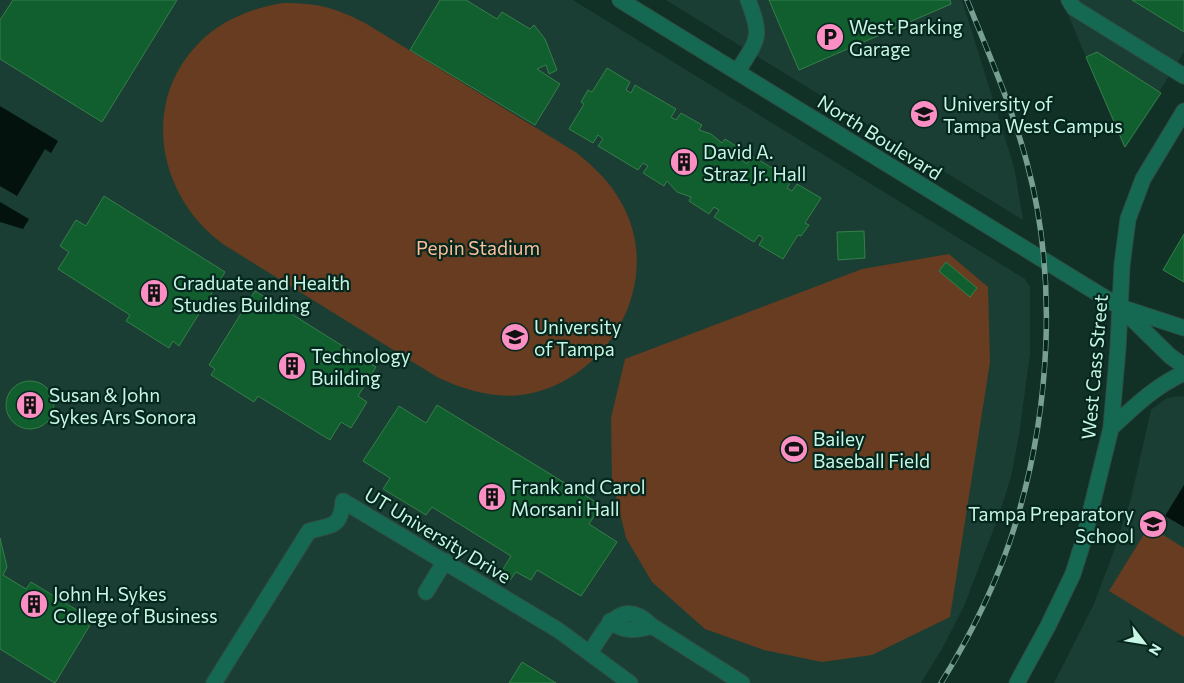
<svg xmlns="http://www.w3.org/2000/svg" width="1184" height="683" viewBox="0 0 1184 683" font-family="Commissioner,sans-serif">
  <rect width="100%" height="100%" fill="#113127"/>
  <path fill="#1a3e33" d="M0,0h573l452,279 5,8v67l-11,81 -8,42 -13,41 -34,88 -21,41 -22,36h-921z
    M666,0h296l52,167 9,53z
    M1062,0h122v52l-60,96z
    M1179,396l5,1v286h-130l39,-77 21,-55 17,-53 20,-88 16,-12z"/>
  <path fill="#683c21" d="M283,3c34,0 51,4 82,20l212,130c18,15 34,30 45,51 40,72 -6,164 -82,187 -35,11 -72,1 -103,-14l-211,-131c-67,-46 -87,-141 -28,-202 23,-24 54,-36 85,-41z
    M949,254l39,33 2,75 -40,255 -78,38 -50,7 -58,-12 -59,-21 -53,-47 -26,-44 -14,-59 -1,-61 14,-59 237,-90z
    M1149,526l35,22v89l-75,-46z"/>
  <path fill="#04120d" d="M0,106l58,35 -7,12 -6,-4 -28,47 -17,-10z
    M0,202l29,17 -6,10 -23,-7z
    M1184,485v42l-19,-11z"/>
  <path fill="#115e2e" stroke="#377e4b" d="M13,0h164l-75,122 -102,-63v-39z
    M440,0h26l31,19 5,-7 28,17 4,-4 11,14 12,31 -8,4 -3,-9 -9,4 23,15 -25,41 -125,-75z
    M769,0h181l1,4 -152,66z
    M1132,0h52v32z
    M1097,52l64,41 -36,54 -39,-90z
    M607,68l23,14 -4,8 5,3 4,-8 41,24 -5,8 5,3 5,-7 21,12 -3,5 12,4 11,9 3,-4 22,14 -5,7 5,4 5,-8 40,24 -5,8 5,3 5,-7 24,14 -16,25 4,2 -8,11 -3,-1 -15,24 -24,-14 4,-7 -4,-3 -5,7 -40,-25 5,-7 -5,-3 -5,7 -20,-13 2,-4 -14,-5 -10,-11 -3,5 -21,-13 5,-7 -5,-3 -5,7 -40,-24 5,-7 -5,-4 -5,8 -24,-14 15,-25 -3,-2 7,-12 4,2z
    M104,196l121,76 -46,74 -6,-5 -4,7 -43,-27 4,-6 -72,-46 11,-17 -9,-6 16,-26 10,6z
    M864,231l1,27 -27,2 -1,-28z
    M1184,234v48l-21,-12z
    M946,262l31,26 -7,9 -31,-26z
    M255,291l121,76 -18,29 9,6 -16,26 -10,-6 -11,18 -72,-44 -4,6 -43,-27 4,-6 -6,-4z
    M6 405a24 24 0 1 1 48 0a24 24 0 1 1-48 0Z
    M437,405l164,100 -12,19 28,18 -36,54 -44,-26 -6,10 -15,-8 -6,8 -10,-6 11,-18 -79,-49 -6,8 -43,-26 7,-11 -27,-17 36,-55 27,17z
    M0,538l7,29 -4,8 23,14 5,-7 62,38 -38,63 -55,-34z
    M522,662l34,21h-47z"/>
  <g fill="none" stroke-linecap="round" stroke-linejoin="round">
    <defs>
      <path id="minor" d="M620,0l500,307 64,21
        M1069,0l5,8 110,68
        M737,72c21,-33 26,-34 11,-72
        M1123,310l47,46 14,10
        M1111,428c24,-22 44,-42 73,-55
        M426,592l19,-31
        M610,621c13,11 26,10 42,5
        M590,653c15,-24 31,-58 62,-27l90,57
        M214,683l95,-152c22,-6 32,-3 34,-30l215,129 72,53
        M1017,683l31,-57 25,-52 10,-32 28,-114 7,-81 4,-82 6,-46 15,-40 41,-68"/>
    </defs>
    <use href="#minor" stroke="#304e43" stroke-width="17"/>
    <use href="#minor" stroke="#156953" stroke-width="15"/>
    <defs>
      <path id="rail" d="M941,683c31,-50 58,-104 75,-161 34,-112 42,-244 11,-359 -15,-56 -38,-109 -60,-163"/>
    </defs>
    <use href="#rail" stroke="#77a092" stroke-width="5.5"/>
    <use href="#rail" stroke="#06271e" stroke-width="4" stroke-dasharray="11" stroke-linecap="butt"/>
  </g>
  <defs>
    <symbol id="parking-disc" viewBox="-11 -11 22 22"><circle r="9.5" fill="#fb8fc3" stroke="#06271e"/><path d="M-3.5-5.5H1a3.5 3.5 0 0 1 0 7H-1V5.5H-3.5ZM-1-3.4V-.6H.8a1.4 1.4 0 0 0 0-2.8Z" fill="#111"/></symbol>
    <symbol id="university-disc" viewBox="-11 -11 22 22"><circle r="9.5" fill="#fb8fc3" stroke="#06271e"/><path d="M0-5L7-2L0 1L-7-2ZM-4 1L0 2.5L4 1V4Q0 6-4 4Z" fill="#111"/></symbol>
    <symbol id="building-disc" viewBox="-11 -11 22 22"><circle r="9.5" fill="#fb8fc3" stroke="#06271e"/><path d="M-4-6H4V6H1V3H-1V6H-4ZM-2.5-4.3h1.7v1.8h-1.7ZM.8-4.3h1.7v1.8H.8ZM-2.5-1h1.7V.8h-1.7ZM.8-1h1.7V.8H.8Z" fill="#111"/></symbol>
    <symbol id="stadium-disc" viewBox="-11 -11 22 22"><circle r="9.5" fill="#fb8fc3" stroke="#06271e"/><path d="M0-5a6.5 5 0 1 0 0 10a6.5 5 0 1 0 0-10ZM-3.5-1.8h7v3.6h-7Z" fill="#111"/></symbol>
    <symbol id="school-disc" viewBox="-11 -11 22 22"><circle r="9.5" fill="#fb8fc3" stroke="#06271e"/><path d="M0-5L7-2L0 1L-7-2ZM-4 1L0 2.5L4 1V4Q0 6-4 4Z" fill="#111"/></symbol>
  </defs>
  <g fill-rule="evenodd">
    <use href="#parking-disc" x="814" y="21" width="32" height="32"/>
    <use href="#university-disc" x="908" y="98" width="32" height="32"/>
    <use href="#building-disc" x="668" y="146" width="32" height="32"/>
    <use href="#building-disc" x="138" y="277" width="32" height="32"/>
    <use href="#university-disc" x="499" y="321" width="32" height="32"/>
    <use href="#building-disc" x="276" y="350" width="32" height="32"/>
    <use href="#building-disc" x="14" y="389" width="32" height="32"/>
    <use href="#stadium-disc" x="778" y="433" width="32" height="32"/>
    <use href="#building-disc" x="476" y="481" width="32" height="32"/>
    <use href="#school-disc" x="1137" y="508" width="32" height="32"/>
    <use href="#building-disc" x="18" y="588" width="32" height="32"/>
  </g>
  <g text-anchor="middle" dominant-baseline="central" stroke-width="4.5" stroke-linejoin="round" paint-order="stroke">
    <g font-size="19" fill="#c7f6e5" stroke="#06271e" text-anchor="start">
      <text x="849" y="26">West Parking<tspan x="849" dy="22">Garage</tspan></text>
      <text x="943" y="103">University of<tspan x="943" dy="22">Tampa West Campus</tspan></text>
      <text x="703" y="151">David A.<tspan x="703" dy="22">Straz Jr. Hall</tspan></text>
      <text x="173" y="282">Graduate and Health<tspan x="173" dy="22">Studies Building</tspan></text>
      <text x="534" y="326">University<tspan x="534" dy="22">of Tampa</tspan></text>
      <text x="311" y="355">Technology<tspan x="311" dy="22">Building</tspan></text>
      <text x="49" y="394">Susan &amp; John<tspan x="49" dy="22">Sykes Ars Sonora</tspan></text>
      <text x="813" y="438">Bailey<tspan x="813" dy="22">Baseball Field</tspan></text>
      <text x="511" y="486">Frank and Carol<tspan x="511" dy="22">Morsani Hall</tspan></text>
      <text x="1134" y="513" text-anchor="end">Tampa Preparatory<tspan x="1134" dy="22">School</tspan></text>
      <text x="53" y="593">John H. Sykes<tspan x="53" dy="22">College of Business</tspan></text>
    </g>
    <g font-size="19" fill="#c7f6e5" stroke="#06271e">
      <text transform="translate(880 137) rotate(32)">North Boulevard</text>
      <text transform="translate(1094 367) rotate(-85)">West Cass Street</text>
      <text transform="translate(438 535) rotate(31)">UT University Drive</text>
    </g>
    <g font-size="19" fill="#febe99" stroke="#06271e">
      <text x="478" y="247">Pepin Stadium</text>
    </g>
  </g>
  <g transform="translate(1144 643) rotate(121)" stroke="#06271e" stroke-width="4" paint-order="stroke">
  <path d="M0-4L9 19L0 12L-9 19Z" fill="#c7f6e5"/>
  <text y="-8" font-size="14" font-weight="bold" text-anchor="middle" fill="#c7f6e5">N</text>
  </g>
</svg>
